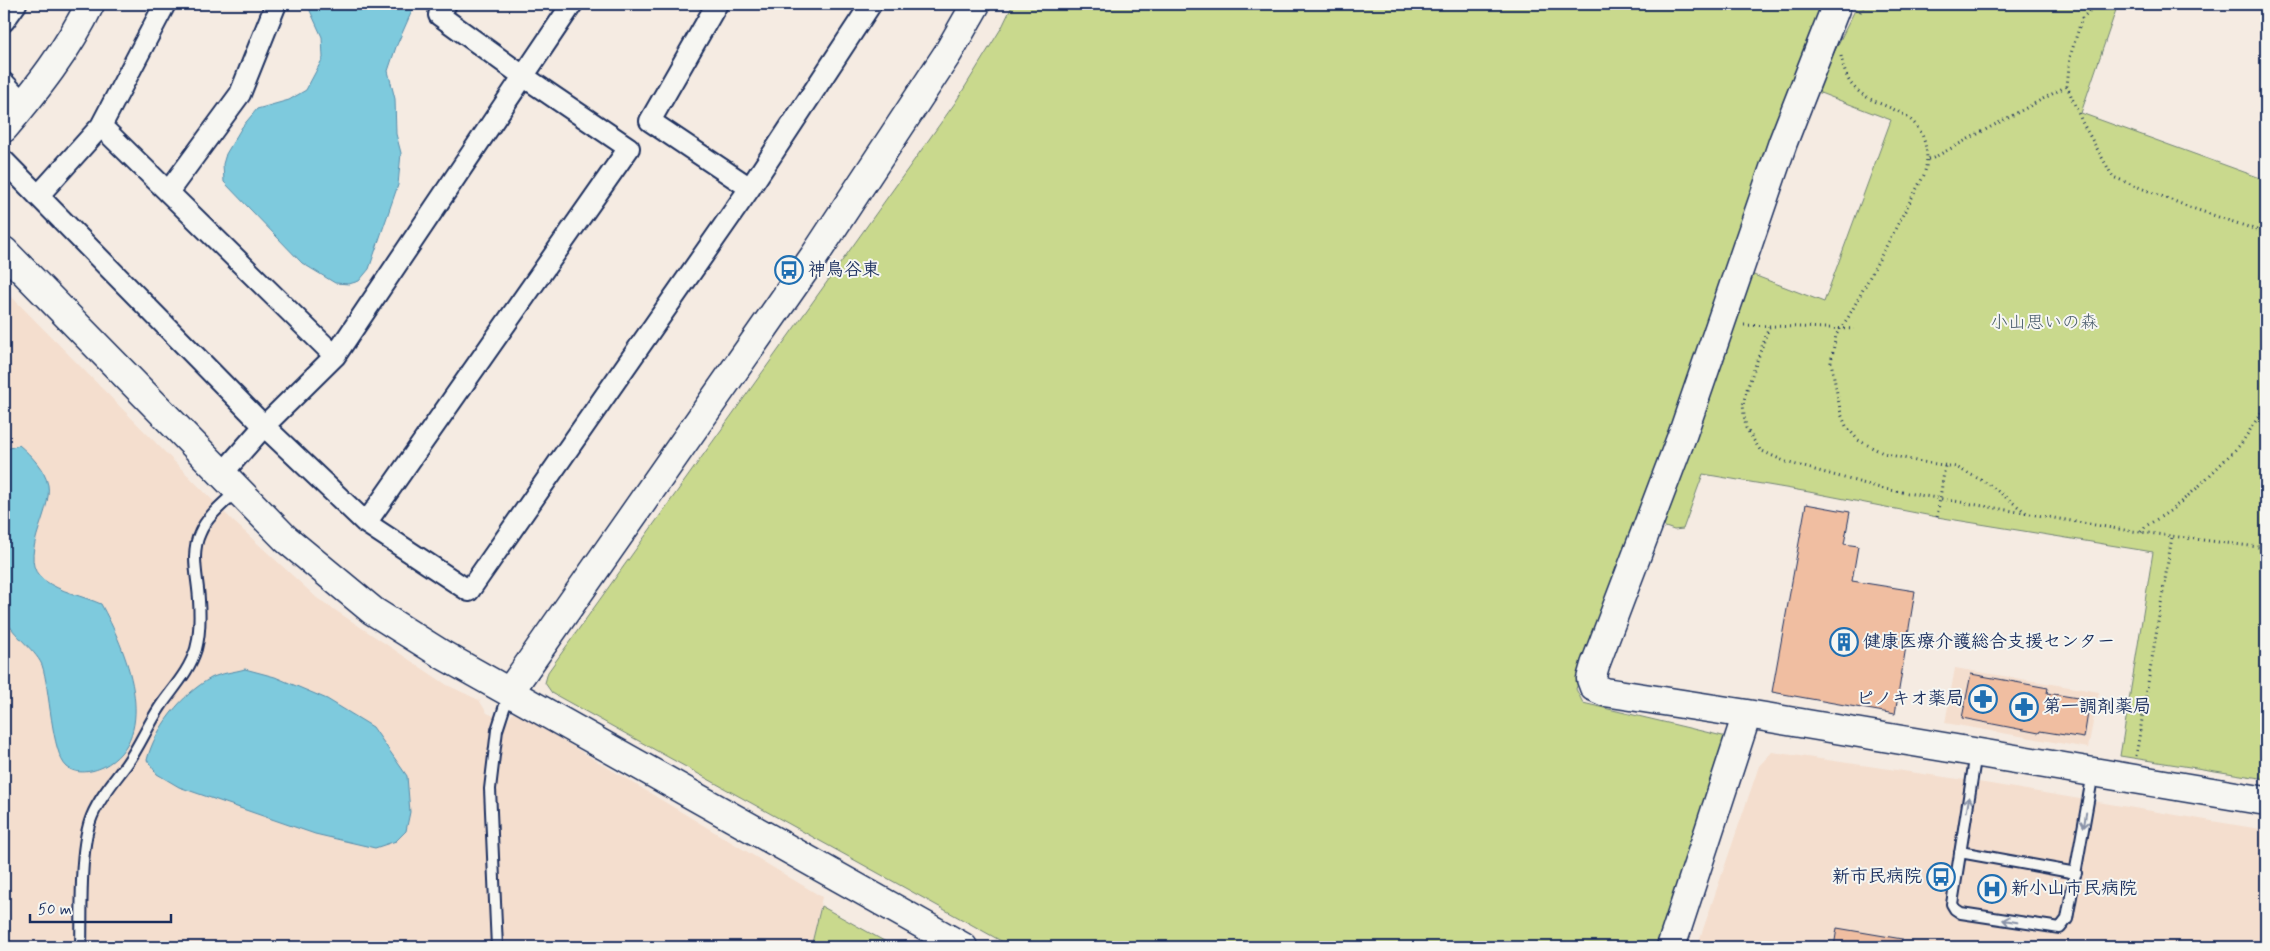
<svg xmlns="http://www.w3.org/2000/svg" width="2270" height="951" viewBox="0 0 2270 951" font-family="Mynerve,'Klee One',sans-serif">
  <rect width="100%" height="100%" fill="#f5ebe2"/>
  <filter id="ink" filterUnits="userSpaceOnUse"><feTurbulence type="fractalNoise" baseFrequency=".02" numOctaves="2"/><feDisplacementMap in="SourceGraphic" scale="10" xChannelSelector="R" yChannelSelector="G"/><feConvolveMatrix kernelMatrix="1 2 1 2 8 2 1 2 1" color-interpolation-filters="sRGB"/></filter>
  <g filter="url(#ink)">
    <path fill="#f4dece" d="M4,289l229,232 84,77 130,87 32,15 8,13 20,9 7,-11 308,186 -11,50h-807z
      M1955,668l144,24 -11,56 -143,-25z
      M1772,752l200,29 294,49v117h-569l62,-181z"/>
    <path fill="#c9d98d" stroke="#728476" d="M1013,4h813l-250,685 7,14 148,35 -71,209h-648l-460,-254 -7,-10 3,-11 407,-569 47,-76z
      M1858,4h260l-37,109 185,67v599l-146,-23 33,-204 -216,-35 -128,-25 -106,-18 -20,55 -9,1 -17,-6 94,-250 73,28 67,-182 -76,-29z
      M821,906l74,41h-84z"/>
    <path fill="#7ecadd" stroke="#568caa" d="M307,4h108l-19,43 -8,24 7,28 1,35 5,19 -3,32 -29,84 -10,12 -10,3 -14,-1 -33,-20 -78,-81 -1,-18 3,-10 16,-27 15,-18 32,-9 17,-10 17,-32 -1,-21z
      M19,445c12,10 26,25 29,40 5,27 -33,75 -4,95 16,12 39,16 57,24 24,44 62,132 2,163 -11,5 -26,8 -36,0 -16,-14 -17,-79 -25,-102 -7,-17 -35,-33 -38,-52 -3,-15 0,-34 0,-49 0,-38 0,-76 0,-114z
      M245,669l30,8 52,22 46,28 34,49 3,36 -4,19 -10,10 -21,7 -60,-14 -136,-47 -22,-13 -10,-14c8,-32 35,-66 64,-82 10,-5 24,-6 34,-9z"/>
    <path fill="#f0bea1" stroke="#1b2f5e" d="M1806,504l44,8 -6,32 14,2 -6,35 63,10 -20,123 -123,-22z
      M1971,674l77,14 -1,5 43,7 -6,38 -44,-7 -1,2 -77,-15z
      M1837,928l65,11 -1,8h-67z"/>
    <g fill="none" stroke-linecap="round" stroke-linejoin="round">
      <defs>
        <path id="lane" d="M1976,753l-24,151 3,5 6,4 99,15 7,-9 26,-146
          M1960,852l116,21
          M81,947c1,-35 -2,-100 11,-131 8,-19 22,-35 34,-51 13,-18 22,-40 34,-58 13,-19 29,-35 36,-58 4,-15 4,-34 3,-49 -1,-22 -9,-46 1,-67 7,-17 24,-30 37,-42
          M497,947l-7,-158 7,-59 12,-37"/>
        <path id="street" d="M717,4l-67,117 100,67
          M4,21l12,-17
          M4,83l20,21
          M101,126l234,230
          M4,161l260,265 102,97 103,68 281,-403 121,-184
          M168,192l72,-98 36,-90
          M38,196l63,-70 64,-122
          M221,475l43,-49 71,-70 237,-352
          M366,523l263,-375 -106,-72 -84,-61 7,-11"/>
        <path id="secondary" d="M1837,4l-54,138 -100,291 -88,232 -4,14 3,8 11,5 142,22 519,87
          M4,128c33,-39 64,-78 86,-124
          M4,251l282,288 87,72 70,44 520,292
          M510,691l305,-436 133,-202 28,-49
          M1671,947l76,-233"/>
      </defs>
      <use href="#lane" stroke="#1b2f5e" stroke-width="14"/>
      <use href="#street" stroke="#1b2f5e" stroke-width="24"/>
      <use href="#secondary" stroke="#1b2f5e" stroke-width="31"/>
      <path stroke="#1b2f5e" stroke-width="3" stroke-dasharray="1 4" stroke-linecap="butt" d="M2097,4l-15,14 -12,39 -3,29 15,36 31,55 76,30 77,26
        M1860,12l4,-8
        M1841,56c2,10 5,22 11,29 20,24 57,19 71,52 5,15 5,24 1,38l-75,141 -13,19 -5,27 10,52 5,12 12,14 25,13 33,8 40,6 31,16 41,31
        M1928,159l5,-1 134,-72
        M1744,325l110,4
        M1769,327l-23,65 -3,13 1,10 2,13 14,22 26,12 98,27 240,41 142,18
        M1937,517l8,-51
        M2141,532l5,-6 24,-15 26,-22 45,-45 25,-39
        M2262,594h4
        M2136,756l36,-219"/>
      <use href="#lane" stroke="#f6f6f2" stroke-width="10"/>
      <use href="#street" stroke="#f6f6f2" stroke-width="20"/>
      <use href="#secondary" stroke="#f6f6f2" stroke-width="28"/>
    </g>
    <defs><path id="oneway-shaft" d="M-6 0H5M1.5-3L5.5 0L1.5 3" fill="none" stroke-width="1.6" stroke-linecap="round" stroke-linejoin="round" transform="scale(1.25)"/></defs>
    <g stroke="#8892a8">
      <use href="#oneway-shaft" transform="translate(1968 804) rotate(-80)"/>
      <use href="#oneway-shaft" transform="translate(2085 820) rotate(99)"/>
      <use href="#oneway-shaft" transform="translate(2010 921) rotate(-170)"/>
    </g>
  </g>
  <defs>
    <symbol id="bus-ring" viewBox="-11 -11 22 22"><circle r="9.5" fill="#f6f6f2" stroke="#1f6fb2" stroke-width="1.5"/><path d="M-5-6H5V4H4V6H2V4H-2V6H-4V4H-5ZM-3.5-4V0h7V-4ZM-3.5 1.2v1.5H-2V1.2ZM2 1.2v1.5H3.5V1.2Z" fill="#1f6fb2"/></symbol>
    <symbol id="building-ring" viewBox="-11 -11 22 22"><circle r="9.5" fill="#f6f6f2" stroke="#1f6fb2" stroke-width="1.5"/><path d="M-4-6H4V6H1V3H-1V6H-4ZM-2.5-4.3h1.7v1.8h-1.7ZM.8-4.3h1.7v1.8H.8ZM-2.5-1h1.7V.8h-1.7ZM.8-1h1.7V.8H.8Z" fill="#1f6fb2"/></symbol>
    <symbol id="pharmacy-ring" viewBox="-11 -11 22 22"><circle r="9.5" fill="#f6f6f2" stroke="#1f6fb2" stroke-width="1.5"/><path d="M-2-6h4v4h4v4h-4v4h-4v-4h-4v-4h4Z" fill="#1f6fb2"/></symbol>
    <symbol id="hospital-ring" viewBox="-11 -11 22 22"><circle r="9.5" fill="#f6f6f2" stroke="#1f6fb2" stroke-width="1.5"/><path d="M-5-5h3v3.5h4V-5h3V5h-3V1.5h-4V5h-3Z" fill="#1f6fb2"/></symbol>
  </defs>
  <g fill-rule="evenodd">
    <use href="#bus-ring" x="773" y="254" width="32" height="32"/>
    <use href="#building-ring" x="1828" y="626" width="32" height="32"/>
    <use href="#pharmacy-ring" x="1967" y="683" width="32" height="32"/>
    <use href="#pharmacy-ring" x="2008" y="691" width="32" height="32"/>
    <use href="#bus-ring" x="1925" y="861" width="32" height="32"/>
    <use href="#hospital-ring" x="1976" y="873" width="32" height="32"/>
  </g>
  <g text-anchor="middle" dominant-baseline="central" stroke-width="4" stroke-linejoin="round" paint-order="stroke">
    <g font-size="18" font-weight="bold" fill="#1b2f5e" stroke="#f6f6f2" text-anchor="start">
      <text x="808" y="270">神鳥谷東</text>
      <text x="1863" y="642">健康医療介護総合支援センター</text>
      <text x="1964" y="699" text-anchor="end">ピノキオ薬局</text>
      <text x="2043" y="707">第一調剤薬局</text>
      <text x="1922" y="877" text-anchor="end">新市民病院</text>
      <text x="2011" y="889">新小山市民病院</text>
    </g>
    <g font-size="18" fill="#465a6a" stroke="#f6f6f2">
      <text x="2044" y="323">小山思いの森</text>
    </g>
  </g>
  <rect width="2270" height="951" fill="none" stroke="#f6f6f2" stroke-width="20"/>
  <rect x="10" y="10" width="2250" height="931" fill="none" stroke="#1b2f5e" stroke-width="2" filter="url(#ink)"/>
  <path d="M30 914v8h141v-8" fill="none" stroke="#1b2f5e" stroke-width="2.5"/>
  <text x="38" y="914" font-size="15" fill="#1b2f5e" stroke="#f6f6f2" stroke-width="4" paint-order="stroke">50 m</text>
</svg>
